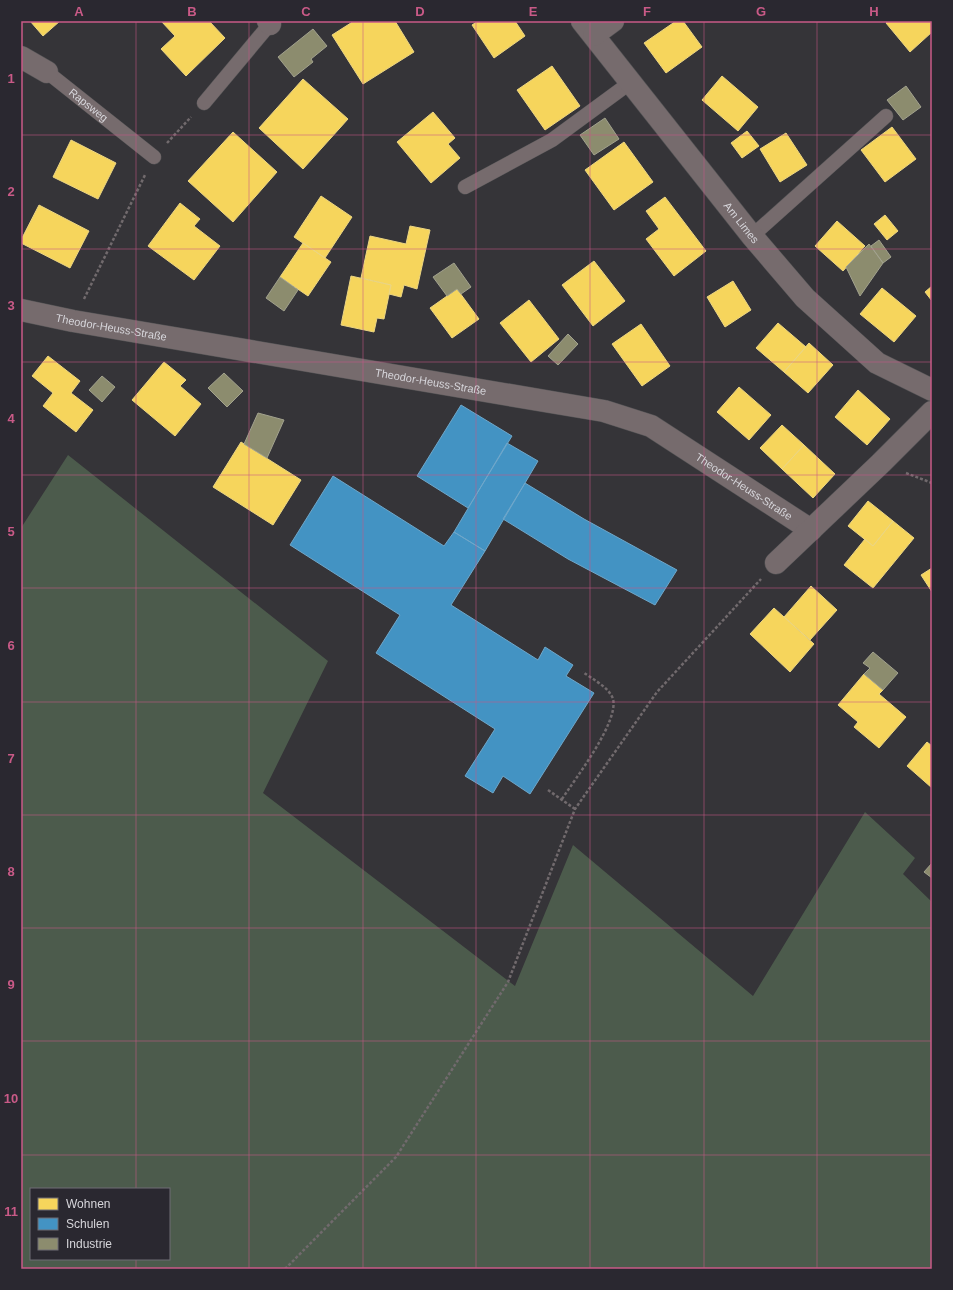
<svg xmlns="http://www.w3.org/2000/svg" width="953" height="1290" viewBox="0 0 953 1290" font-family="Helvetica,sans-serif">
  <rect width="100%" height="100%" fill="#353438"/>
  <path fill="#4c5b4c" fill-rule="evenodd" d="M68,455l260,206 -65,132 252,193 58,-141 180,151 112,-184 50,46 -12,16 29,28v367h-911v-741zM31,1189h138v70h-138z"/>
  <path fill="#f6d55c" stroke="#ecd582" d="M30,21h30l-17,15z
    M161,21h48l16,17 -39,38 -25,-27 14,-13z
    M354,21h41l19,31 -51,32 -31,-49z
    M478,21h37l10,15 -31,22 -22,-33z
    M676,21h7l19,26 -36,26 -22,-30z
    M888,21h44v11l-22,20 -24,-29z
    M552,66l28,40 -35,24 -28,-40z
    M722,76l36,31 -20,24 -36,-31z
    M303,79l45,40 -45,50 -44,-41z
    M433,112l22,26 -7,6 12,14 -29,25 -34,-41z
    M892,127l24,32 -31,23 -24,-32z
    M747,131l12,15 -17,12 -11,-15z
    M233,132l44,40 -44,50 -45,-41z
    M786,133l21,32 -27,17 -20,-33z
    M71,140l45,23 -18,36 -45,-22z
    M624,142l29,40 -39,28 -29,-40z
    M321,196l31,21 -27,41 -31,-21z
    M665,197l41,54 -32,25 -28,-37 13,-10 -13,-18z
    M180,203l20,16 -6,7 26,20 -26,34 -46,-34z
    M39,205l50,26 -19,37 -49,-25v-3z
    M885,215l13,16 -11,9 -13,-16z
    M837,221l28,25 -22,25 -28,-25z
    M410,226l20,4 -13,59 -13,-4 -3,12 -12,-3 2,-9 -30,-7 9,-42 36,8z
    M303,243l28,19 -23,34 -28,-19z
    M594,261l31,40 -32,25 -31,-41z
    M351,276l40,9 -7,34 -7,-1 -3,14 -33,-7z
    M733,281l18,29 -26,17 -18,-30z
    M932,286v15l-7,-9z
    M882,288l34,28 -22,26 -34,-28z
    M457,289l22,30 -27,19 -22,-30z
    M529,300l30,39 -28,23 -31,-39z
    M778,323l28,24 -22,25 -28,-24z
    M641,324l29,42 -28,20 -30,-42z
    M809,343l24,22 -25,28 -24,-21z
    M48,356l32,25 -9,12 22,17 -17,22 -33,-26 10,-13 -21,-17z
    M164,362l22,18 -6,6 21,18 -26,32 -43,-36z
    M739,387l32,28 -22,25 -32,-28z
    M858,390l32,29 -23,26 -32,-28z
    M782,425l22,20 -22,24 -22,-21z
    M241,442l60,38 -28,45 -60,-38z
    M804,445l31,29 -22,24 -31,-29z
    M868,501l25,20 -20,25 -25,-20z
    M893,521l21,17 -41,50 -29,-23 21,-26 8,7z
    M932,568v24l-11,-17z
    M811,586l26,24 -27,30 -26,-23z
    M774,608l40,36 -24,28 -40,-38z
    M864,674l19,16 -4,4 27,23 -27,31 -25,-21 4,-5 -20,-17z
    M927,742l5,4v42l-25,-22z"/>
  <path fill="#4393c3" stroke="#6fa7ca" d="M461,405l51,31 -44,72 -51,-32z
    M507,443l31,18 -53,90 -31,-19z
    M333,476l111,70 10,-14 31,19 -34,54 87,55 7,-13 28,18 -7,11 28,17 -64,101 -27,-18 -10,17 -28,-17 30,-47 -119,-76 24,-38 -110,-70z
    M525,483l59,36 93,51 -22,35 -87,-46 -65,-40z"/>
  <path fill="#8c8c6e" stroke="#a2a28e" d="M313,29l14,17 -16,13 2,3 -19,15 -16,-20z
    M906,86l15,21 -18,13 -16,-20z
    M605,118l14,21 -25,16 -14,-20z
    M879,240l12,17 -8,6 -12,-17z
    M869,244l14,19 -23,33 -14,-29z
    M454,263l17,24 -10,7 -4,-5 -10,7 -14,-19z
    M280,277l18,13 -14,21 -18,-13z
    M568,334l10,10 -20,21 -10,-9z
    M224,373l19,18 -16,16 -19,-19z
    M102,376l13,11 -13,15 -13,-12z
    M258,413l26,7 -17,38 -23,-14z
    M873,652l25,21 -15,17 -19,-16 6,-6 -7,-5z
    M932,863v15l-8,-6z"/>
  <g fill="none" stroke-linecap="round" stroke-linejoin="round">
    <defs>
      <g id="service">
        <path id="s1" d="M47,72l107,85"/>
        <path d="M204,103l66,-79"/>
        <path d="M465,187l87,-47 79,-58"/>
        <path d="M752,236l134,-120"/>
      </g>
      <g id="minor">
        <path d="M268,21l2,3"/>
        <path id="s2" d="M582,21l170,215 53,62 72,65 55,27"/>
        <path d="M594,35l19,-14"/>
        <path d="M21,57l26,15"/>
        <path id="s3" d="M21,310l52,11 531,90 47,15 160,104"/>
        <path d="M776,563l105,-100 51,-51"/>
      </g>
    </defs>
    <use href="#service" stroke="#525254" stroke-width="15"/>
    <use href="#minor" stroke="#525254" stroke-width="23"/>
    <path stroke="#716a6d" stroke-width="2.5" stroke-dasharray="3 2" stroke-linecap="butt" d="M167,143l24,-26
      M84,299l61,-124
      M906,473l26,10
      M548,790l27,19
      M562,799c13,-20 57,-77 51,-100 -4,-12 -21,-20 -30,-27
      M285,1269l111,-112 112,-175 67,-173 82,-117 104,-113"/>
    <use href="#service" stroke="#766b6d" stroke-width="14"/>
    <use href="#minor" stroke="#766b6d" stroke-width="22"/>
  </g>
  <path fill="none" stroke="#c95a87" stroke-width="1" stroke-opacity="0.55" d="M136,21v1168M249,21v1248M363,21v1248M476,21v1248M590,21v1248M704,21v1248M817,21v1248M21,135h911M21,249h911M21,362h911M21,475h911M21,588h911M21,702h911M21,815h911M21,928h911M21,1041h911M21,1155h911M136,1259v10"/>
  <g text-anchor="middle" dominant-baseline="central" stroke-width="4" stroke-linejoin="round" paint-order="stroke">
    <g font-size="11" fill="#d6d5da" stroke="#2a2830">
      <text stroke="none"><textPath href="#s1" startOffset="53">Rapsweg</textPath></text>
      <text stroke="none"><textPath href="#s2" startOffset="257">Am Limes</textPath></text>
      <text stroke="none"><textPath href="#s3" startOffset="92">Theodor-Heuss-Straße</textPath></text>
      <text stroke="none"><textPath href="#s3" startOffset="416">Theodor-Heuss-Straße</textPath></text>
      <text stroke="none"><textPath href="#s3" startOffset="752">Theodor-Heuss-Straße</textPath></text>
    </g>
  </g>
  <rect width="953" height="1290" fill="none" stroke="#2a2830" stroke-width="44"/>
  <rect x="30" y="1188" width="140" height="72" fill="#2a2830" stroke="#6f6d74"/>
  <rect x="38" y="1198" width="20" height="12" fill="#f6d55c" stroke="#6f6d74"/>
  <text x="66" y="1208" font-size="12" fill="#d6d5da">Wohnen</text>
  <rect x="38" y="1218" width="20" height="12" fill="#4393c3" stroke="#6f6d74"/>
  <text x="66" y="1228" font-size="12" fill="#d6d5da">Schulen</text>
  <rect x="38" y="1238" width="20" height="12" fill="#8c8c6e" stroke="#6f6d74"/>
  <text x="66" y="1248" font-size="12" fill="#d6d5da">Industrie</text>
  <rect x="22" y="22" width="909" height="1246" fill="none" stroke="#c95a87" stroke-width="1.5"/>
  <g font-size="13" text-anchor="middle" font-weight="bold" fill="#c95a87">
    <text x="79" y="16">A</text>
    <text x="192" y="16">B</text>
    <text x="306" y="16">C</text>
    <text x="420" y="16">D</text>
    <text x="533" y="16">E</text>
    <text x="647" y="16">F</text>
    <text x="761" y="16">G</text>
    <text x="874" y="16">H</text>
    <text x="11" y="83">1</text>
    <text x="11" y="196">2</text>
    <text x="11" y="310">3</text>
    <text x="11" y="423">4</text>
    <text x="11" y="536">5</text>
    <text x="11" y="650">6</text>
    <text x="11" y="763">7</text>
    <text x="11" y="876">8</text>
    <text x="11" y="989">9</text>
    <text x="11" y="1103">10</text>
    <text x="11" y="1216">11</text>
  </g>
</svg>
